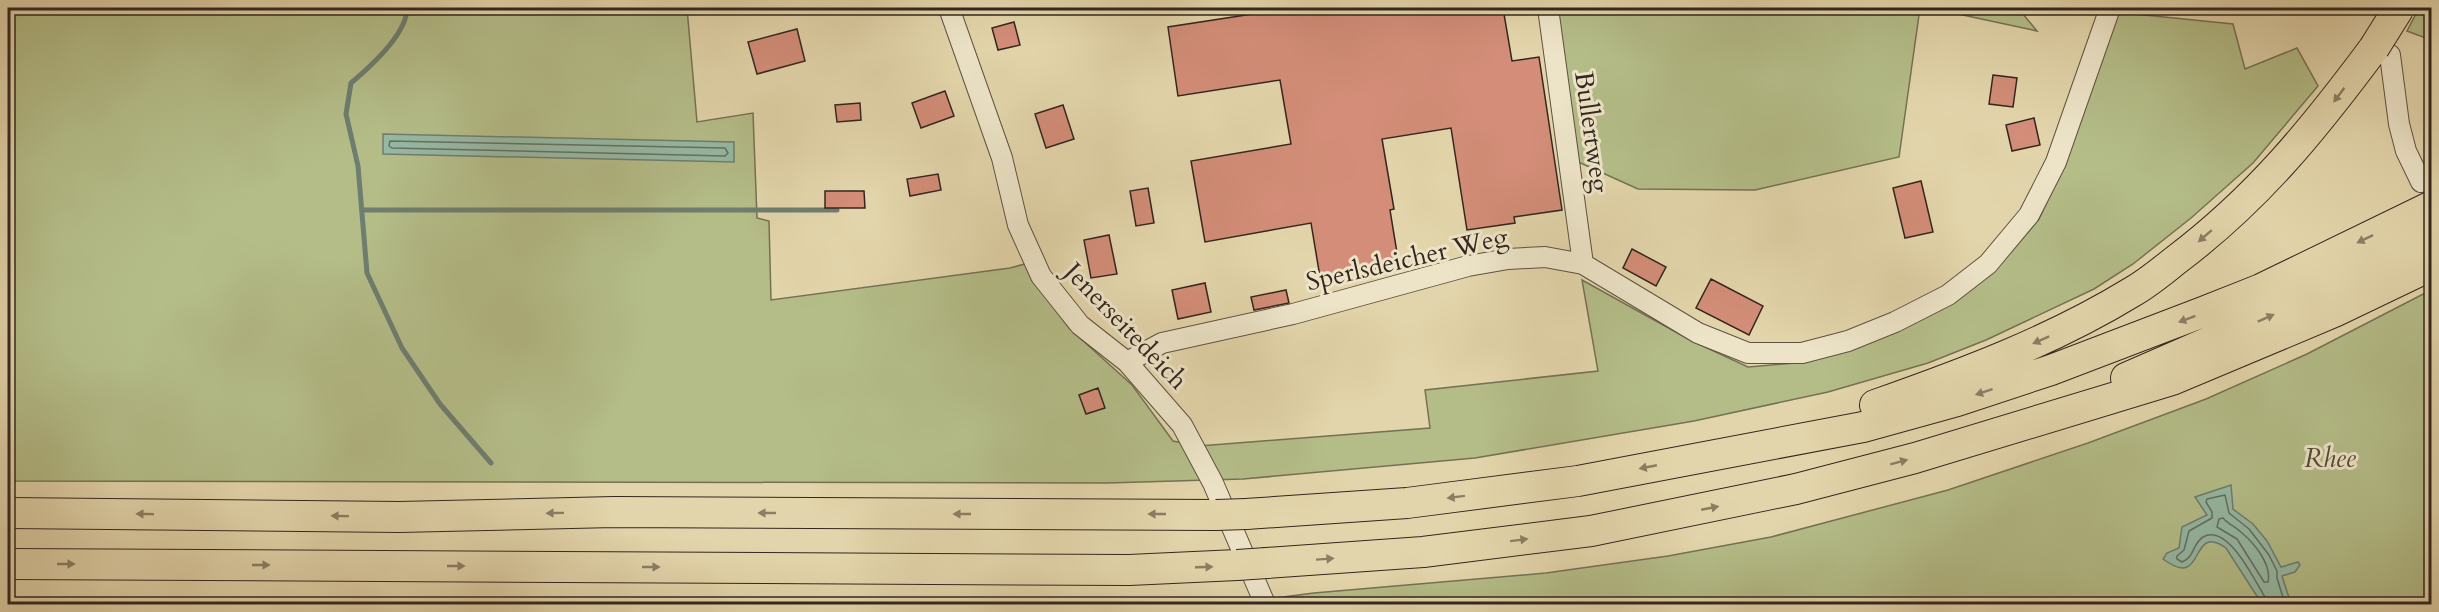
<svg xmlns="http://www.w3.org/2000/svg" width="2439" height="612" viewBox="0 0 2439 612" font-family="Cardo,serif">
  <rect width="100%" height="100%" fill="#e3d5ab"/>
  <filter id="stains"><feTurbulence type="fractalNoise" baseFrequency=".00333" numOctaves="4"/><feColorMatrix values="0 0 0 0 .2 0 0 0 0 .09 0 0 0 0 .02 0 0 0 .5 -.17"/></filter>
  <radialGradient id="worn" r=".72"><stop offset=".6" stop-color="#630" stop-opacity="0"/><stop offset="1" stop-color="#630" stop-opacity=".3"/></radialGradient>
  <path fill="#b4bd88" stroke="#747254" stroke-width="1.5" d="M8,8h679l10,114 56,-9 4,105 12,3 2,79 239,-32 15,-4 3,8 41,56 63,57 41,56 26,5 231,-18 -5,-38 173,-19 -16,-91 110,61 56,26 58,-5 43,-14 143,-75 47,-54 27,-57 49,-150 118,12 12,45 52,-21 21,38 -65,77 -62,55 -58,46 -39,25 -108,51 -58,23 -100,29 -134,29 -219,37 -232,21 -136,4 -1099,-2z
    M1557,8h363l-21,149 -144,33 -117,-1 -62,-28z
    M1930,8h88l19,23z
    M2419,8h12v32l-24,-9z
    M2431,290v314l-1163,-1 9,-1 -1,-4 38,-5 232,-20 122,-17 103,-19 177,-47 140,-47 118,-44 101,-45z
    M531,602h722l1,2h-722z"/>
  <path fill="#96b9a4" stroke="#6e7e6f" stroke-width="1.5" d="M383,134l351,8v20l-351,-8z
    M2231,485l2,24 20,15 14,17 14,26 17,-5 2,3 -5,7 -13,4 9,28h-29l-36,-56c-38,-27 -19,44 -63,11l4,-6 12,-5 3,-21 25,-12 -12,-18z"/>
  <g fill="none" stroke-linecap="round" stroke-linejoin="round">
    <path stroke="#647062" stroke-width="1.5" d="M390,141l335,7 3,5 -3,3 -333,-8 -3,-2z
      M2223,518c6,7 13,9 19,15 13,11 30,32 26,49h-4l-27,-43 -20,-12 2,-8z
      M2267,604l-1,-5c-10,-16 -38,-77 -63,-62 -11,7 -8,20 -21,25l-5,-3v-3l7,-6 5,-19 23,-13v-6l-6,-10 1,-3 18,-4 4,18 20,16 20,26 8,16v7l8,26"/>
    <path stroke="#6e7e6f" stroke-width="5" d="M407,8c0,26 -37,59 -56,75l-5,31 12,52 9,107 35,75 38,56 51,59
      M363,210h474"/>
  </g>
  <path fill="#d38d78" stroke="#33261f" stroke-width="1.5" d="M1292,8h211l9,53 27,-4 23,153 -48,7 1,6 -48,7 -16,-102 -69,11 12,70 -4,1 9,55 -79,12 -9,-54 -106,19 -14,-81 100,-17 -11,-64 -102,16 -10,-69z
    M1014,22l6,23 -22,5 -6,-22z
    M797,29l8,32 -48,13 -9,-32z
    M1993,75l24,3 -4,29 -24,-3z
    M945,91l9,25 -33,12 -9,-25z
    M860,103l1,17 -24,2 -2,-17z
    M1063,105l11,34 -28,9 -11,-34z
    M2034,118l6,27 -28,6 -6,-26z
    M938,174l3,16 -31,6 -3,-17z
    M1921,181l12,51 -28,6 -12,-50z
    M1148,188l6,35 -18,3 -6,-35z
    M825,191h39l1,17h-40z
    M1109,235l8,39 -26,4 -7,-38z
    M1632,249l34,18 -10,19 -33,-18z
    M1711,279l52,27 -14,29 -53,-27z
    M1205,283l6,29 -33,7 -6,-29z
    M1286,290l3,13 -35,7 -3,-13z
    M1098,388l7,20 -19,6 -7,-19z"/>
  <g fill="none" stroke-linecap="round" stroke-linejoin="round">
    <defs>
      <path id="minor" d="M949,8l53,150 16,67 23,51 39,49 47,37 55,63 31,58 52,121
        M1548,8l35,256
        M2390,55l9,69 7,27 15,31
        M1127,362l35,-19 131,-29 175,-48 40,-7 37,-2 38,7 115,69 50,20h54l46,-12 47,-19 53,-27 40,-31 41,-49 27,-53 54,-154"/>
      <path id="highway" d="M2126,378l147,-64 159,-77
        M1875,405c88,-31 177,-64 257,-113 16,-9 30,-21 44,-32 82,-62 137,-130 198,-212
        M8,513l391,4 215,-5 602,3
        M1246,514l161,-11 171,-22 285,-54 94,-26 94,-31 152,-58 58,-23 171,-83
        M1267,563l156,-11 168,-21 205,-42 119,-31 257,-78 162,-68 98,-47
        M8,564l1121,6 108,-5"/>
    </defs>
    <use href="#minor" stroke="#5f5242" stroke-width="22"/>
    <use href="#highway" stroke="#33261f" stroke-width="32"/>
    <use href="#minor" stroke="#ede4c8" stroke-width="20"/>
    <use href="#highway" stroke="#e3d5ab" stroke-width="30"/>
    <defs>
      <path id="highway-bridge" d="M2374,48l25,-40
        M1216,515l30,-1
        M1237,565l30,-2"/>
    </defs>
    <use href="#highway-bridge" stroke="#33261f" stroke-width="32" stroke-linecap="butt"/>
    <use href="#highway-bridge" stroke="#e3d5ab" stroke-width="30"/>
  </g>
  <defs><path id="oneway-solid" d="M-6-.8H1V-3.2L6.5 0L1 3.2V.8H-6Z" transform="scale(1.5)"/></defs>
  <g fill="#8b7e65">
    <use href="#oneway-solid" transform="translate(2339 95) rotate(127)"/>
    <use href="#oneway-solid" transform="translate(2205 236) rotate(139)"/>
    <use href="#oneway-solid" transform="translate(2365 239) rotate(154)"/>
    <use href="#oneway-solid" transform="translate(2266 318) rotate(-24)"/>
    <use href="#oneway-solid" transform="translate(2187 319) rotate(159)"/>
    <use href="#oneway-solid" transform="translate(2041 340) rotate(156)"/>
    <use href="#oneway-solid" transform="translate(1984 392) rotate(162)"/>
    <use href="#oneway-solid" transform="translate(1899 462) rotate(-15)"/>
    <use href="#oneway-solid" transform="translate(1648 467) rotate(169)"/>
    <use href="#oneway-solid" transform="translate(1456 497) rotate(173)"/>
    <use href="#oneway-solid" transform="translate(1710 508) rotate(-11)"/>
    <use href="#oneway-solid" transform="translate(555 513) rotate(179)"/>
    <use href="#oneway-solid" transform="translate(767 513) rotate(-180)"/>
    <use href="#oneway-solid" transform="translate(145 514) rotate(-179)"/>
    <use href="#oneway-solid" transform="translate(962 514) rotate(-180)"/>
    <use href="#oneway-solid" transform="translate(1157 514) rotate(-180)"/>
    <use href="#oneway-solid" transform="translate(340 516) rotate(-179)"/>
    <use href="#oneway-solid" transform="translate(1519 540) rotate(-7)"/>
    <use href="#oneway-solid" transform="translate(1325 559) rotate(-4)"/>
    <use href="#oneway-solid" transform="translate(66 564)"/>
    <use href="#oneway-solid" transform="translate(261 565)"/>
    <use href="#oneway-solid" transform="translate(456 566)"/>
    <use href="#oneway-solid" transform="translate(651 567)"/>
    <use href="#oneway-solid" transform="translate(1204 567) rotate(-2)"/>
  </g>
  <g text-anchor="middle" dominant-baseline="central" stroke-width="6" stroke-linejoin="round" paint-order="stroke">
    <g font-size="26" fill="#33261f" stroke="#ede4c8">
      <text transform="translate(1592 132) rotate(82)">Bullertweg</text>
      <text transform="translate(1407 259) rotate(-13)">Sperlsdeicher Weg</text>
      <text transform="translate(1126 326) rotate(46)">Jenerseitedeich</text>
    </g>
    <g font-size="26" font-style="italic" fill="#534c39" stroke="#ede4c8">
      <text x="2330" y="458">Rhee</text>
    </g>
  </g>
  <rect width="2439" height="612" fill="none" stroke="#e3d5ab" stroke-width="30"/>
  <rect x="9" y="9" width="2421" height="594" fill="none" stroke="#33261f" stroke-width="3"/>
  <rect x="15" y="15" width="2409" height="582" fill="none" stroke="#33261f" stroke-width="1.5"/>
  <rect width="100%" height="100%" filter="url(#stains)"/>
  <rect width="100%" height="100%" fill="url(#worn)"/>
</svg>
